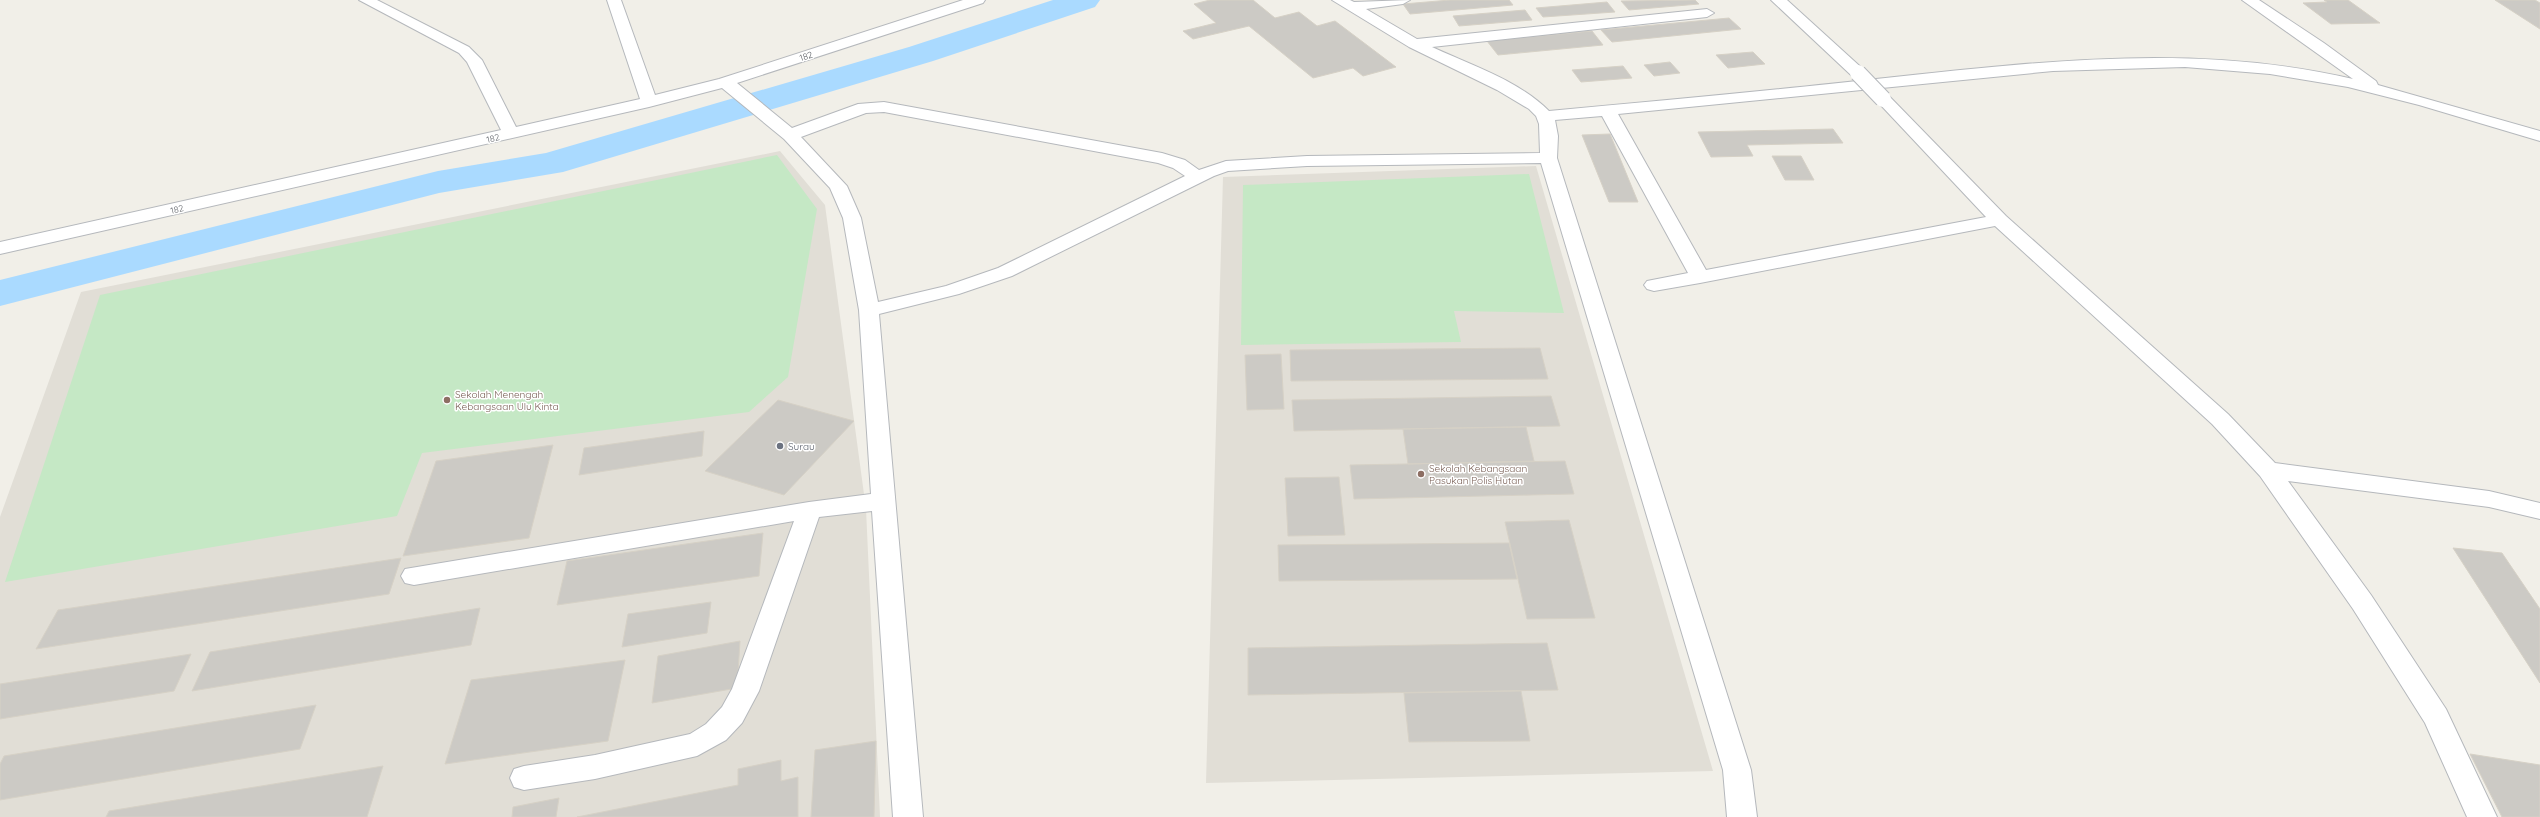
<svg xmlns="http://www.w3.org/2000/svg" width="2540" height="817" viewBox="0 0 2540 817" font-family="Quicksand,sans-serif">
  <rect width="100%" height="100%" fill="#f1efe8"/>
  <path fill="#e1ded6" d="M780,151l45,54 41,304 14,308h-880v-300l81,-225z
    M1536,166l177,605 -507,12 17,-606z"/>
  <path fill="#c5e8c5" d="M777,155l40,54 -29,168 -39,35 -327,41 -25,63 -392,66 95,-287z
    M1529,174l35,139 -110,-2 7,31 -220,3 2,-160z"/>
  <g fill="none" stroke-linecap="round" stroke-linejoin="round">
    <path fill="#aadaff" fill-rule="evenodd" d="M1053,0h47l-5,7 -162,54 -370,111 -124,21 -439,113v-26l438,-109 108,-18 363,-106z"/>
  </g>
  <path fill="#cccac5" stroke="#d6d1c6" d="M1210,0h43l22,18 24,-6 18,14 18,-5 61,46 -33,9 -10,-8 -40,10 -64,-52 -56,13 -10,-8 33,-8 -22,-19z
    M1450,0h59l4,5 -103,9 -7,-10z
    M1695,0l4,4 -70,6 -8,-9z
    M2324,0h24l32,23 -49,1 -28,-21 24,-1z
    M2495,0h40l5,3v26z
    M1607,2l8,10 -72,5 -7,-9z
    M1525,10l7,10 -73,6 -6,-10z
    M1729,18l12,11 -129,13 -11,-12z
    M1592,31l11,14 -105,10 -11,-14z
    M1753,52l12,12 -37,4 -12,-13z
    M1670,62l10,11 -26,3 -10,-11z
    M1623,66l9,12 -51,4 -9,-12z
    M1833,129l10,14 -96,2 6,11 -42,1 -13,-25z
    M1610,134l28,68h-29l-27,-67z
    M1772,156h29l13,24h-29z
    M1540,348l8,31 -257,2 -1,-31z
    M1281,354l3,55 -37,1 -2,-55z
    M1551,396l9,30 -266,5 -2,-31z
    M778,400l76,21 -70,74 -79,-24z
    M1526,427l8,34 -126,3 -5,-35z
    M704,431l-2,25 -123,19 5,-27z
    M553,445l-24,93 -126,18 33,-95z
    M1565,461l9,33 -220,5 -4,-34z
    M1339,477l6,58 -57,1 -3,-58z
    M1569,520l26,98 -68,1 -22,-97z
    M763,533l-4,43 -202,29 10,-44z
    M1509,543l8,36 -238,2 -1,-36z
    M2453,548l49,5 38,56v74z
    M401,558l-12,36 -353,55 22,-39z
    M711,602l-4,31 -85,14 6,-33z
    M480,608l-9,37 -279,46 18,-39z
    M740,641l-3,47 -85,15 6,-47z
    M1547,643l11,47 -310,5v-47z
    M191,654l-17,37 -174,28v-35z
    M625,660l-17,81 -163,23 26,-84z
    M1521,691l9,50 -121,1 -5,-49z
    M316,705l-16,44 -300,51v-36l4,-8z
    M876,741l-2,76h-63l4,-67z
    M2470,754l70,11v52h-38z
    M781,760v21l17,-4v40h-221l161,-32v-16z
    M383,766l-16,51h-261l3,-6z
    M559,798l-3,19h-44l1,-10z"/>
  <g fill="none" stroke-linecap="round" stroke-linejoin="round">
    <defs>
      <path id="minor" d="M359,0h18l92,47 13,13 34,67 124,-28 -33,-99h14l34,95 64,-16 244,-79h22l-2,3 -246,80 55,45 66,-24 26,-2 278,51 23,7 14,10 27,-9 81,-5 233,-3 -1,-29 -3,-8 -7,-7 -32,-19 -88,-43 -77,-47h18l4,2 56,-2 -7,4 -37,5 51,30 290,-30 7,4 -7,4 -275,30c39,18 86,33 117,64 109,-10 218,-20 327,-32 159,-17 319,-37 477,0l-111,-79h17l65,43 52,38 2,4 162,46v10l-121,-36 -71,-18 -78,-13 -85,-7 -132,4 -435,43 88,156 280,-53 -111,-118 8,-5 6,2 117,120 222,198 47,49 214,28 51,12v16l-51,-12 -201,-26 83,114 75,114 51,108h-30l-42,-94 -72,-114 -93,-133 -48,-52 -217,-198 -295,57 -46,8 -7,-2 -3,-4 3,-4 41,-8 -86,-157 -47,4 3,16 -1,22 194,612 6,47h-30l-4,-47 -182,-607 -234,3 -79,5 -14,5 -202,100 -53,18 -80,20 44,503h-30l-21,-306 -53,6 -60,174 -17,32 -16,17 -29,16 -102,23 -71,11 -10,-3 -4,-9 4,-9 10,-3 71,-11 95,-21 16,-10 16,-17 10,-18 62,-168 -380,64 -9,-2 -4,-7 4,-7 404,-67 62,-8 -12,-184 -16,-92 -13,-30 -46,-49 -62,-51 -73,19 -649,147v-12l501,-112 -34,-68 -8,-9zM884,112l274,51 15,5 12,8 -187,92 -52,18 -68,16 -17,-84 -14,-32 -46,-49 65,-24z
        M1771,0h16l77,70 2,3 -2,3h-12z"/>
    </defs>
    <use href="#minor" stroke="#b5b8bc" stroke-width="2"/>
    <use href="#minor" fill="#fff" fill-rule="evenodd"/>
    <defs>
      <path id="minor-bridge" d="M1858,73l25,26"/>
    </defs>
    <use href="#minor-bridge" stroke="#b5b8bc" stroke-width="18" stroke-linecap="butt"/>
    <use href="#minor-bridge" stroke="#fff" stroke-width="16"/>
  </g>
  <g fill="#8d6e63" stroke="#fff" stroke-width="1.5">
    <circle cx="447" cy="400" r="4"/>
    <circle cx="1421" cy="474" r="4"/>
  </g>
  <circle fill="#6b7280" stroke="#fff" stroke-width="1.5" cx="780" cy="446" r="4"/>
  <g text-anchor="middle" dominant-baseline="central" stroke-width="3" stroke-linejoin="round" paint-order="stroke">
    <g font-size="9" fill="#5f6368" stroke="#fff">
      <text transform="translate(806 56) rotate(-18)">182</text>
      <text transform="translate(493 138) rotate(-13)">182</text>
      <text transform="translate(177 209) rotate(-13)">182</text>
    </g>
    <g font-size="10" fill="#785e54" stroke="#fff" text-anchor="start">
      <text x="455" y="394">Sekolah Menengah<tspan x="455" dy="12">Kebangsaan Ulu Kinta</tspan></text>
      <text x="1429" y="468">Sekolah Kebangsaan<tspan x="1429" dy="12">Pasukan Polis Hutan</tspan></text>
    </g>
    <g font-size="10" fill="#5b616d" stroke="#fff" text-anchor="start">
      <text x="788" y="446">Surau</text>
    </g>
  </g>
</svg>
